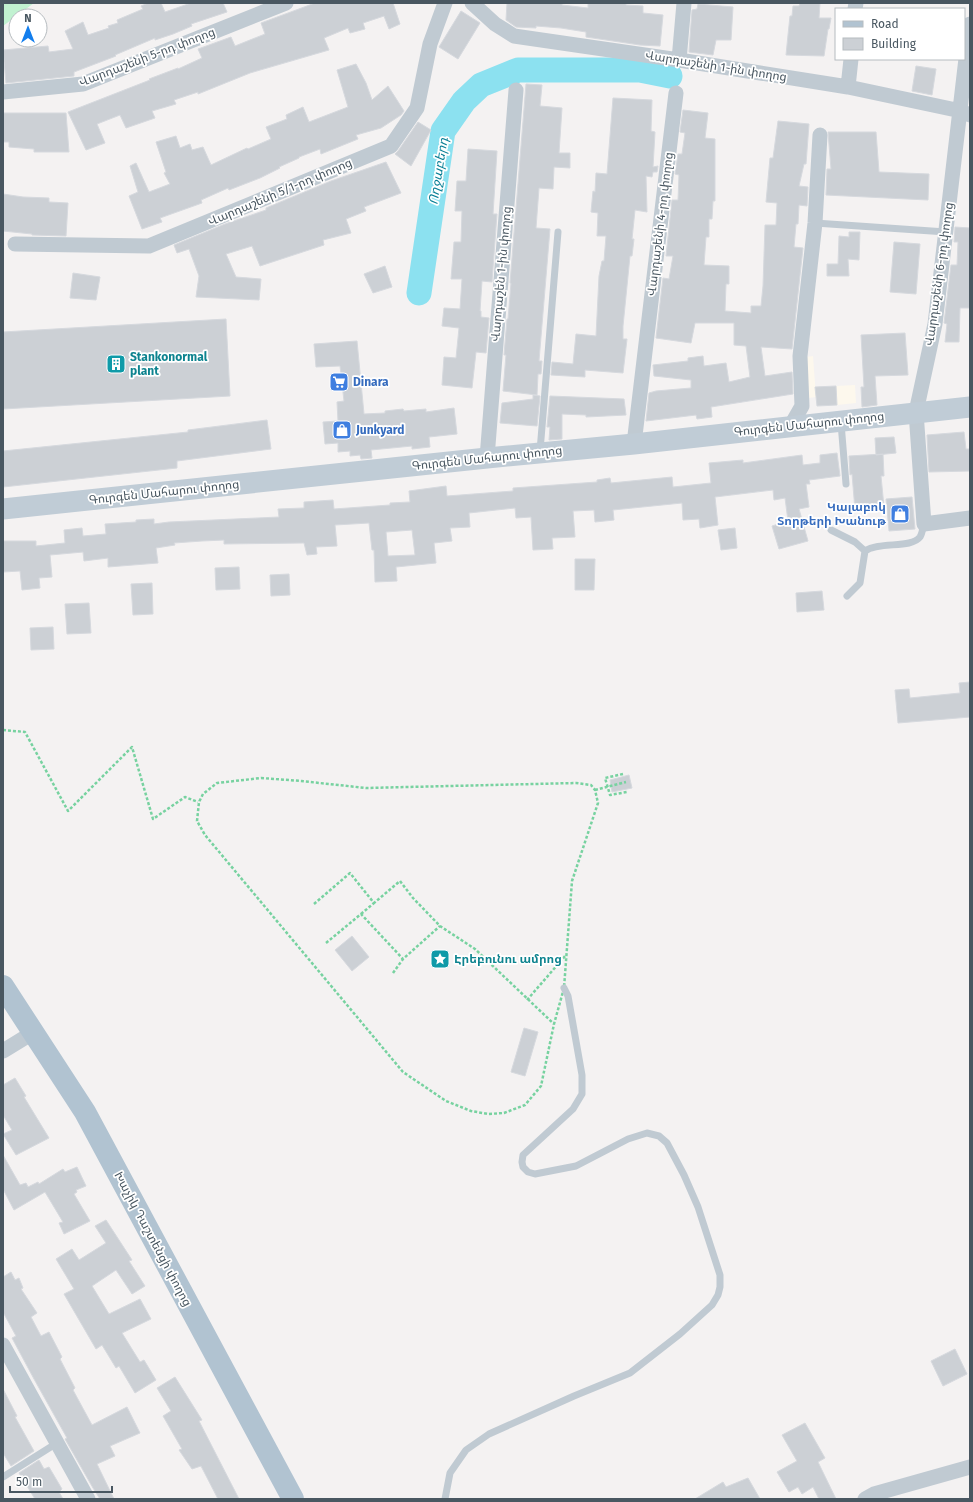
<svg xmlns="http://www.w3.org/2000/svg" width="973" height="1502" viewBox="0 0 973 1502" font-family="'Fira Sans','Noto Sans Armenian',sans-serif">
  <rect width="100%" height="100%" fill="#f4f2f2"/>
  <path fill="#fdf8ed" d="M813,356l3,41 -7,1 -3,-41z
    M855,385l1,18 -19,2 -1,-19z"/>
  <path fill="#c1f2d1" d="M3,3h31l-31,23z"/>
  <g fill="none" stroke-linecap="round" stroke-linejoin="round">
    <path stroke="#8ce1f0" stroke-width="25" d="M419,293l24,-162 21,-30 17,-16 37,-15h122l30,6"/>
  </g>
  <path fill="#ccd0d5" stroke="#d6d9de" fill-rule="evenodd" d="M148,3h13l4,9 26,-9h32l4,9 -36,12 1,2 -19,8 -18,6v-2l-40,17 1,1 -42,16v4l-68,7 -3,-33 45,-4 1,6 24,-3 -8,-18 18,-9 5,13 21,-7 -1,-2 10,-3 -1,-3 26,-11 -2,-3z
    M315,3h78l7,21 -11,5 -5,-13 -21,7 2,6 -15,4 -2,-5 -24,10 5,12 -79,23 -52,21v-2l-24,8 2,4 -24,7 3,7 -29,10 -6,-13 -23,9 8,19 -19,7 -18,-38 82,-32 -1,-1 29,-11v1l24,-11 -4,-9 33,-12 4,9 30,-12 -4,-11z
    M507,3h55v2l26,3v-5h38v2l17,1v7l20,2 -3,31 -20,-1 -54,-8v-5l-25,-4 -25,-2v2l-20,-1 -10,-7z
    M800,3h20l-1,15h12l-2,11h-1l-4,27 -38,-1 2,-20 2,-19h2l1,-10h6z
    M698,4l35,3 -2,33h-15l-3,15 -24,-3 3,-42 5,-1z
    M461,11l19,12 -22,36 -19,-12z
    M356,64l10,19 6,17 16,-14 16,25 -3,4 -20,13 -25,7 2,4 -37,15 -1,-5 -21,8v1l-20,9 1,1 -20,10 -31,12 -1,-2 -27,12 1,3 -42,15 2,4 -20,7 -13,-33 9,-4 -8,-26 6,-3 13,29 21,-8 -6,-11 2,-1 -10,-30 20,-6 4,12 10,-4 2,6 11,-3 8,18 36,-17 1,1 23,-10 -5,-12 21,-8 -1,-4 17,-8 6,15 39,-15 -11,-37z
    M916,66l20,3 -4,26 -20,-4z
    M526,84l16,1 -2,21 22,2 -3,45h11v15l-16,-1 -1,22 -14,-1 -3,40 14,1 -11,132h3l-1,13h-3l-1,21 -34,-4 3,-36h-2l3,-36h1l3,-36h-1z
    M613,98l39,2 -1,31 4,1 -2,35 5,-1 -1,6h-4l-1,5 -6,-1 1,36 -12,-2 -3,29h2l-2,17h-2l-7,70v13h4l-4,34 -38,-3v7l-34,-2 1,-13 21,2 3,-30 20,2 3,-60 3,-15h2l2,-25h-9l1,-23 -7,-1 2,-21 2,1 1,-19 11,1z
    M683,110l25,3 -3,25 10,1v62h-2l-1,18h-3v18h-3l-2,28 25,1v18h-3l-1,27 26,2v-7h10l2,-20 2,-61h11l1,-22 -11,-1 4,-44h3l5,-37 31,3 -3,40h-2l-5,22 9,1 -1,19 -8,-1 -1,19h-2l-2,23 9,1 -11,101 -31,-2 4,29 27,-4 1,22 -82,13 1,10 -15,2 -1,-4 -50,6 3,-28 7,-2 35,-3v-8l-37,-4 -1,-11 35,-4v-3l15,-2 1,10 22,-3 3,19 21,-5 -4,-31 -12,-1v-22h-39l-4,20 -35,-5 7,-60 6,1 4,-23h-7l6,-56h6l1,-25 -4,-1 3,-20h4l3,-21 -5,-1z
    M3,113h63l3,39h-35v-3l-25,-2v-5h-6z
    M418,122l13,8 -20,36 -16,-12 3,-3z
    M828,132h48l3,40 50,2 -1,26 -102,-5 1,-26h4z
    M468,149l29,2 -4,63h4l-5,68 -10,-1 -2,30h1v6l8,1 -3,35 -10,-1 -4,36 -30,-3 2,-28 12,1 3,-30 -17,-2 2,-18 16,1 2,-30h-11l3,-37h7l1,-31h-7l2,-30h9z
    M386,162l15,31 -37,14 2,4 -20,8 5,14 -28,7 1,5 -64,21 -8,-20 -26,8 10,23 25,2 -2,21 -63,-3 3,-21 -10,-27 -12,4 -3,-8 51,-21 41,-14v-2l65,-27z
    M3,194l20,3 26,1v4l19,1 -2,33 -34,-1v-1l-29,-3z
    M955,227l15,1v80h-10l-1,34h-14l2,-18 -3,-1 7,-58h6l1,-23h-4z
    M849,232h11l-1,28 -11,-1 1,17h-22v-12h11l1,-28 10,1z
    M894,242l26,2 -4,50 -26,-2z
    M385,266l7,21 -19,6 -9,-19z
    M73,273l27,4 -4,23 -26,-2z
    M226,319l4,77 -227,13v-77z
    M905,333l3,42 -33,1 2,29 -15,2 -1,-20h3l-3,-52z
    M357,341l7,73 21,-1v-2l18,-2 1,2 22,-2v3l28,-4 3,26 -28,3 1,10 -18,2v-3l-41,4 1,8 -11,1 -1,-4 -10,1v-5l-12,1v-9l-13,1 -2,-22 15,-1 -1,-19 7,-1 -4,-35 -24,1 -2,-23z
    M836,386l1,19 -20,1 -2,-19z
    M533,395l7,1 -3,30 -37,-3 2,-20 31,-4z
    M550,396l74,3 2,16 -40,2v-2l-24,-1v25l-13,1 1,-13h-3z
    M267,420l4,29 -94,12v7l-174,19v-36l185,-19v-2z
    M964,432l2,17h4v22l-41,1 -2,-37z
    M894,437l2,16 -20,2 -1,-17z
    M837,453l3,23 -31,4 1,4h-4l3,23 -10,2 9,32 -29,8 -7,-23 16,-5 -3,-23 -11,2 -1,-10 -58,7 3,28 -18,3 -1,-9 -16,1 -1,-17 -69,7 1,10 -19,2 -1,-12 -21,1 2,26 -23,1 1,11 -20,1 -2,-33 -15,1 -1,-10 -46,5 1,14 -20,1 2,13 -18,2 2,20 -40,4 1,14 -22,1 -1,-32h-2l-3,-27 -34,2 2,21 -21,1 1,7 -10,1 -3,-12 -80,1v-4l-22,1 -28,2 1,2 -19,3 2,15 -50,4v-9l-24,3 -1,-9 -33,3 2,22 -13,1 1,10 -18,2 -2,-19 -17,1v-31h33v5l29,-3 -1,-13 18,-2 1,8 23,-2 -1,-10 31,-2v-2l18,-1v5l15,-2 110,-5 -1,-8 26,-1v-6l29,-2 1,9 56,-4v-2l20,-1 -1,-11 37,-5 1,10 66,-5v-3l84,-6v-2l13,-2 1,5 61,-6 1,10 38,-4 -2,-20 34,-3v3l59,-8 1,10 17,-2v-8zM412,530l3,25 -27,1 -2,-24z
    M883,454l1,22h-3l3,31 -29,3 -3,-36 -2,1 -1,-19z
    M912,497l3,32 -26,2 -3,-32z
    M735,528l2,20 -16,2 -3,-20z
    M575,559h20l-1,31h-19z
    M239,567l1,22 -24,1 -1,-22z
    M289,574l1,21 -19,1 -1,-21z
    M152,583l1,31 -20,1 -2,-31z
    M822,591l2,19 -27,2 -1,-19z
    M89,603l2,30 -24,1 -2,-30z
    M53,627l1,22 -23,1 -1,-22z
    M970,682v35l-72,6 -3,-33 14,-1 1,9 50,-5 -1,-10z
    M629,775l3,13 -20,4 -2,-12z
    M352,936l17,21 -17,14 -17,-21z
    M524,1028l14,4 -13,44 -14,-4z
    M15,1078l11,18 -2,1 25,41 -33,17 -13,-21 9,-4 -9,-15v-30z
    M3,1155l17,30 6,-2 2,4 10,-5 1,2 24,-15 2,3 12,-5 9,19 -10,4 1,2 -3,2 16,27 -26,13 -5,-11 4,-1 -18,-30 -31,18 -11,-21z
    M106,1220l26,40 -3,1 16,25 -13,8 -16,-24 -24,16 17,28 31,-15 11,20 -29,14 18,29 4,-2 12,20 -21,13 -16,-27 -3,2 -14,-23 -6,4 -32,-55 10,-5 -18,-30 16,-10 7,11 27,-17 -11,-17z
    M11,1272l4,8 4,-2 4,10 -2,1 16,24 -6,4 10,19 8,-4 13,25 -2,2 15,29 -2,2 19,35 35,-18 13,26 -30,13 5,10 -18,8 17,35h-14l-7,-11 -28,-49 2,-1 -33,-59 -22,-41 4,-2 -13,-24v-35z
    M955,1349l12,25 -24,12 -12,-25z
    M175,1377l27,43 -3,1 40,78h-21l-17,-33 -9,3 -13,-19 3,-1 -19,-33 8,-5 -14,-23z
    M3,1389l14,27 -2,1 19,34 -23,15 -8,-13z
    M805,1423l20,35 -7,4 18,37h-17l-6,-12 -11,7 -4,-7 -9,5 -12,-20 20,-11 -15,-26z
    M39,1460l5,9 5,-2 13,22 -3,3 4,7h-28l-16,-26z
    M748,1478l12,21h-65l28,-17 3,5z"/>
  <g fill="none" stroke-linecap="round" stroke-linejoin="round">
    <path stroke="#77d2a0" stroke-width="2.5" stroke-dasharray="3 2" stroke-linecap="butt" d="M3,730l22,2 43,79 64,-64 21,72 32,-22 13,5
      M623,774l-18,4 5,17 17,-3
      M261,778l40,3 65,7 210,-5 15,2 4,5 3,13 -26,78 -8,107 -10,36 -13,62 -16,19 -21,8 -16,1 -17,-3 -25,-10 -43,-29 -198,-237 -8,-14 2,-19 4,-8 14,-11z
      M595,790l31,-8
      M314,904l36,-31 24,30 26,-22 13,17 27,28 35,23 79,75
      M361,914l13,-11
      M326,943l35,-29 42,45
      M393,973l10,-14 37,-33
      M527,1000l39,-45"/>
    <path stroke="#c0cad2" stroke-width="7" d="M815,223l131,9
      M841,423l5,61
      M540,451l18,-219
      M831,530l24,12 10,9
      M847,596l13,-13 5,-32c15,-10 46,-2 55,-14 2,-3 3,-9 4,-13
      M3,1477l54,-34
      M445,1499l5,-26 16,-23 23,-16 85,-38 56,-23 50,-39 32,-29 6,-10 2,-8v-12l-22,-68 -14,-32 -17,-32 -8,-7 -12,-3 -19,6 -52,27 -41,8 -7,-2 -5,-5 -1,-5 1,-7 50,-46 9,-15v-19l-14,-79 -4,-8"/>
    <path stroke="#c0cad2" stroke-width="15" d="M472,3l23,21 19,12 165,24 169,27 113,24 9,4
      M855,9l1,-6
      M970,24l-35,300 -19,88 8,112 46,-6
      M679,60l5,-57
      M848,87l3,-28
      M3,92l80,-8 203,-81
      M15,244l134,2 242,-100 26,-38 13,-64 15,-41
      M790,427l12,-21 -2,-50 15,-133 5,-88
      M634,444l42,-351
      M487,458l29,-368
      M3,1051l31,-19
      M3,1345l85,154
      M865,1499l9,-5 96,-27"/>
    <path stroke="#c0ccd6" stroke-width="21" d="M3,509l484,-51 147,-14 336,-37"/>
    <path stroke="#b1c3d1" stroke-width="22" d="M3,986l82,126 208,387"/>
  </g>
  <defs>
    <symbol id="building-square" viewBox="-11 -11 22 22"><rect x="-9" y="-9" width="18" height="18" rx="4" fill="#0f9aa8" stroke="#fff"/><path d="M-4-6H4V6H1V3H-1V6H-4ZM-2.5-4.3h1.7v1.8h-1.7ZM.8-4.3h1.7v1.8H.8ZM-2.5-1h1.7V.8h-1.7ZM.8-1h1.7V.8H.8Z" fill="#fff"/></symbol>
    <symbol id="supermarket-square" viewBox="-11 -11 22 22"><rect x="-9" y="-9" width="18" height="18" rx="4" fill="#3f7fe0" stroke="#fff"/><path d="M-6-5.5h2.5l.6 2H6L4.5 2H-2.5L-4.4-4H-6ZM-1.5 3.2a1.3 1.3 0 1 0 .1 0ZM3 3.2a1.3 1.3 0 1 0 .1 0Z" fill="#fff"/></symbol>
    <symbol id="shop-square" viewBox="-11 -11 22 22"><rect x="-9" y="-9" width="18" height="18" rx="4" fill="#3f7fe0" stroke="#fff"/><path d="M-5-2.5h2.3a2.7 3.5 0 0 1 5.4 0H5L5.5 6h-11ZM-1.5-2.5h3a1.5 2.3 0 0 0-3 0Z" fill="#fff"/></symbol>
    <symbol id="sight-square" viewBox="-11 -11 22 22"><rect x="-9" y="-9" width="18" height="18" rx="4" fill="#0f9aa8" stroke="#fff"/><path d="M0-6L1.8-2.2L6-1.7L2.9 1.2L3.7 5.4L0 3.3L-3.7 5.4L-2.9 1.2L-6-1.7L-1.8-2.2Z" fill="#fff"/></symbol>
  </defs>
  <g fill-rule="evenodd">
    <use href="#building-square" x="105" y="353" width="22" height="22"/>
    <use href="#supermarket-square" x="328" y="371" width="22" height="22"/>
    <use href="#shop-square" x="331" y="419" width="22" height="22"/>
    <use href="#shop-square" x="889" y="503" width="22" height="22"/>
    <use href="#sight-square" x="429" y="948" width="22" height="22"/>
  </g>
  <g text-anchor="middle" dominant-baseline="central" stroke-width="3.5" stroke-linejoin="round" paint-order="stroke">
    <g font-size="12" fill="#495761" stroke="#fff">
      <text transform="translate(147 57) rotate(-21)">Վարդաշենի 5-րդ փողոց</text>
      <text transform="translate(716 66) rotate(9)">Վարդաշենի 1-ին փողոց</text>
      <text transform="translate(280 192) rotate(-23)">Վարդաշենի 5/1-րդ փողոց</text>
      <text transform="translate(660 224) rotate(-83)">Վարդաշենի 4-րդ փողոց</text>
      <text transform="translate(501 274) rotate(-85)">Վարդաշեն 1-ին փողոց</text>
      <text transform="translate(939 274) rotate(-82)">Վարդաշենի 6-րդ փողոց</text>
      <text transform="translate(809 424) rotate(-6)">Գուրգեն Մահարու փողոց</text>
      <text transform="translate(487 458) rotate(-6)">Գուրգեն Մահարու փողոց</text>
      <text transform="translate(164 492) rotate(-6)">Գուրգեն Մահարու փողոց</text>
      <text transform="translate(153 1239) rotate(62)">Խաչիկ Դաշտենցի փողոց</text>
    </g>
    <g font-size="12" font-weight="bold" fill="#0d838f" stroke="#fff" text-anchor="start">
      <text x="130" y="357">Stankonormal<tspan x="130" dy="14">plant</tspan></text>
      <text x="454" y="959">Էրեբունու ամրոց</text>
    </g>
    <g font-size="12" font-weight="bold" fill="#366cbe" stroke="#fff" text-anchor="start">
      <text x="353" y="382">Dinara</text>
      <text x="356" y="430">Junkyard</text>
      <text x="886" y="507" text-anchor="end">Կալաբոկ<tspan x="886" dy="14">Տորթերի Խանութ</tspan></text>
    </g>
    <g font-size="13" font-style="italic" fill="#097f95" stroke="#fff">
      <text transform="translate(438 171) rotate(-81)">Ողջաբերդ</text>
    </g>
  </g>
  <rect width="973" height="1502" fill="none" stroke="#495761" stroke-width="8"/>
  <rect x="835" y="8" width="130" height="52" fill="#ffffff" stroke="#b6bcc0"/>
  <rect x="843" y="21" width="20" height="6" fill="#b1c3d1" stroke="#b6bcc0"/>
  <text x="871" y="28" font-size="12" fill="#495761">Road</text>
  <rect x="843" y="38" width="20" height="12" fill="#ccd0d5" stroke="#b6bcc0"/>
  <text x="871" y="48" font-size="12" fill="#495761">Building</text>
  <g transform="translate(28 28)"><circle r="19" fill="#ffffff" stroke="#b6bcc0"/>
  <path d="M0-3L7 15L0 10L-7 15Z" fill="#137eed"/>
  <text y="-6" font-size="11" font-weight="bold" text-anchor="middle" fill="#495761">N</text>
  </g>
  <path d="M10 1486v6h102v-6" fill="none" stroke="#495761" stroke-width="2"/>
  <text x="16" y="1486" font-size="12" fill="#495761" stroke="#ffffff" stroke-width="3" paint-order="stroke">50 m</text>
</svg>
